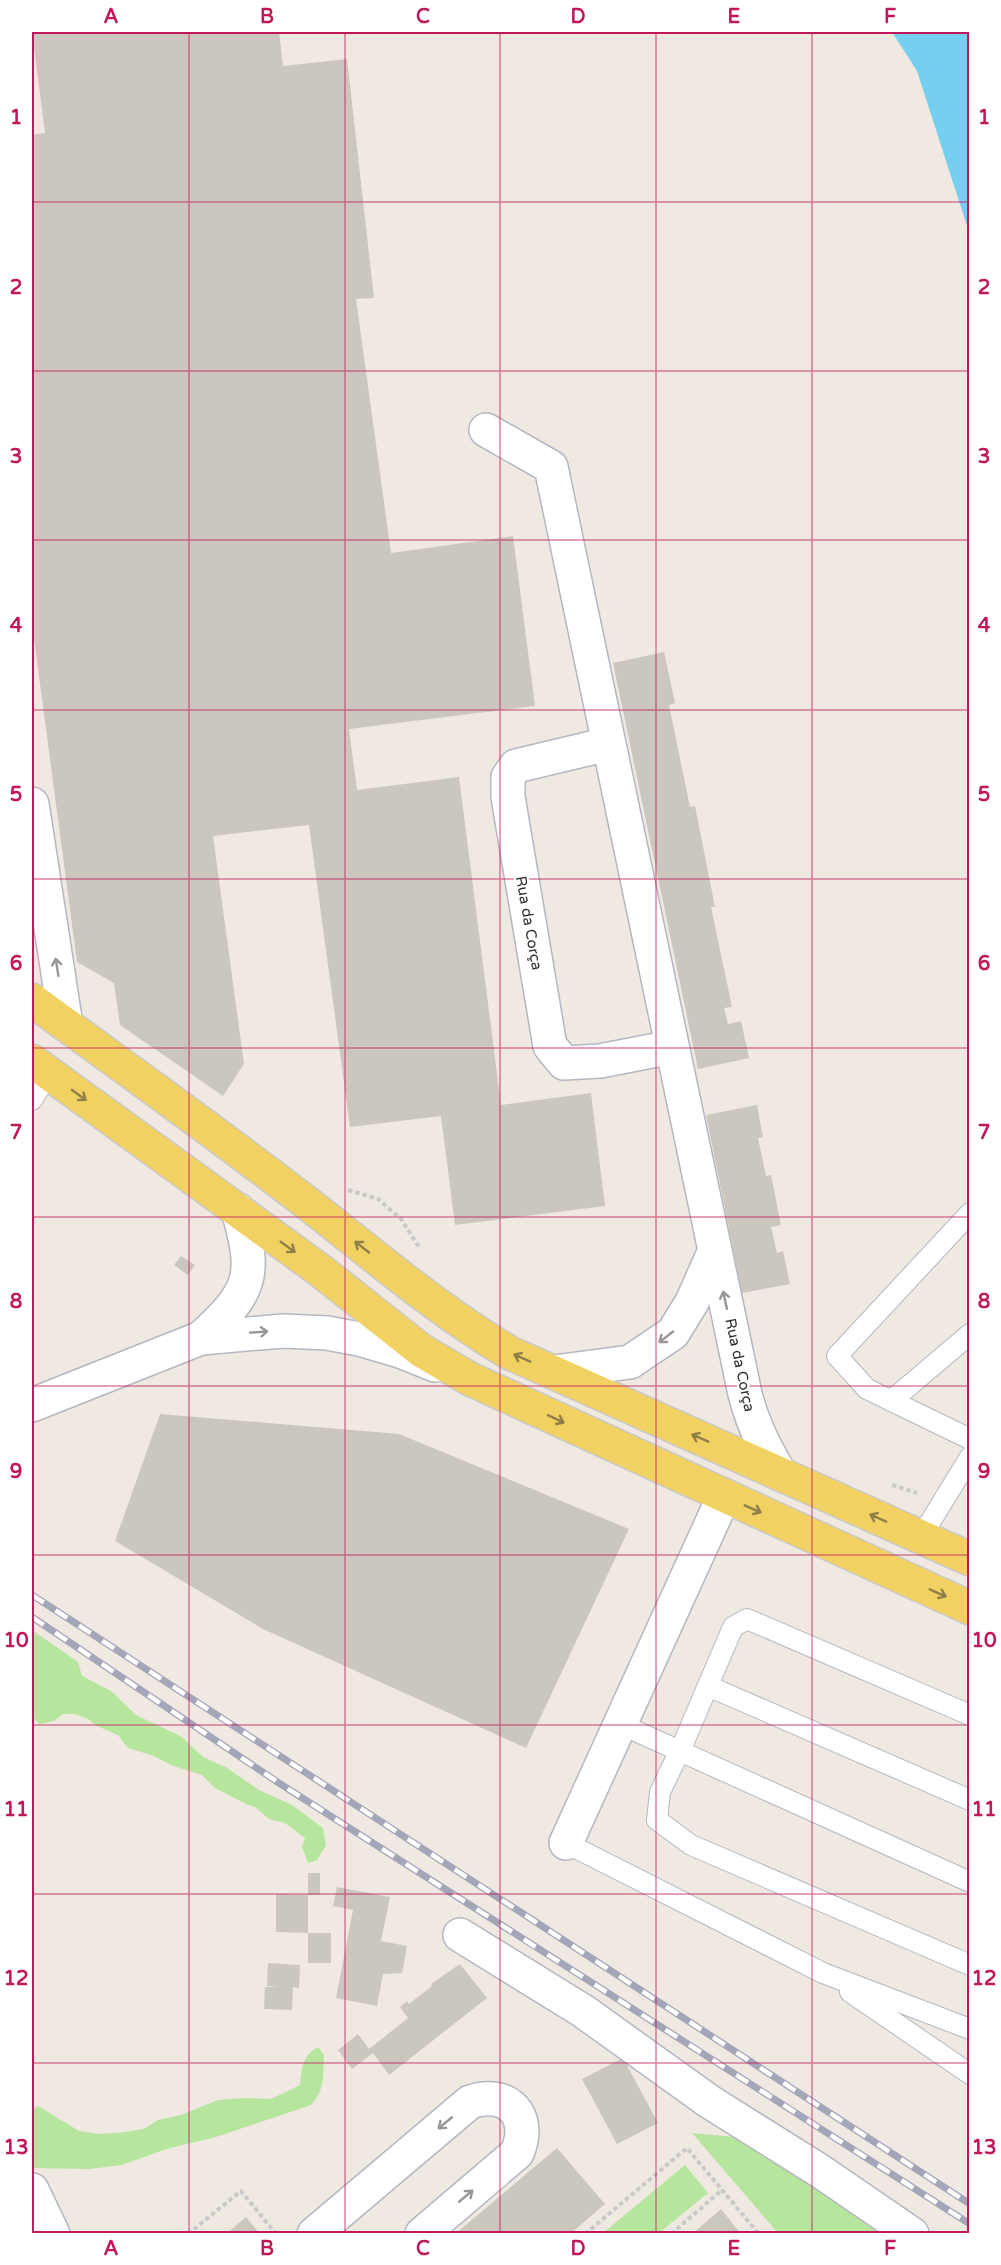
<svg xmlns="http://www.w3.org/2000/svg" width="1001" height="2265" viewBox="0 0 1001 2265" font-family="'Varela Round',sans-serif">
  <rect width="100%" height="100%" fill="#efe9e1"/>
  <path fill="#b6e59e" d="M32,1630l46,32 4,14 29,15 25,24 46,22 21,20 24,11 32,22 33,15 31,23 3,17 -9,15 -9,3 -6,-16 3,-9 -20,-15 -16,-4 -14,-12 -9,-3 -31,-16 -13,-13 -31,-10 -17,-9 -26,-8 -10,-13 -21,-9 -9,-7 -13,-5h-12l-9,7 -15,3 -7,-8z
    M318,2047l6,8c-1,21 1,35 -13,50l-95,32 -50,12 -44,16 -33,4 -57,-1v-48l2,-11 4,-3 41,25 19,3 20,-1 26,-4 14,-9 23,-5 37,-15 27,-2 26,1 29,-14c2,-17 2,-29 18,-38z
    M692,2133l54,5 146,95h-114z
    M685,2165l23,28 -49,40h-56z"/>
  <path fill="#75cff0" d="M892,32h77v200l-52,-161z"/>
  <path fill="#cbc7bf" d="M32,32h247l4,34 64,-7 27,239 -18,1 35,254 122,-17 22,170 -186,23 8,61 102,-13 42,328 90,-12 14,113 -150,19 -14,-109 -91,11 -41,-302 -96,11 31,228 -21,32 -103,-71 -6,-42 -37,-21 -45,-338v-489l13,-2z
    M664,652l11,51 -6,2 21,102 5,-1 20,101h-4l21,100 -8,1 4,16 13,-3 8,37 -51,11 -85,-406z
    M757,1105l6,32 -5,1 8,38 5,-1 10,50 -10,2 6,26 6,-2 7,33 -48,9 -36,-178z
    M181,1256l14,9 -7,10 -14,-10z
    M160,1414l239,20 230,95 -103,219 -263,-119 -148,-88z
    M308,1873h12v22h-12z
    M337,1887l53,10 -9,44 26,5 -5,27 -19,1 -6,32 -41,-8 17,-88 -20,-4z
    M276,1894l32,1v38l-32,-1z
    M308,1933h23v30h-23z
    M268,1963l32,2 -1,23 -6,-1 -1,23 -28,-1 1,-22h14l-12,-1z
    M460,1964l27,34 -98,77 -16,-22 -21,16 -14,-19 20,-16 11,15 39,-31 -8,-11 7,-6 2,3 23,-18 -1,-2z
    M623,2058l35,65 -41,21 -35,-65z
    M557,2148l48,56 -35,30h-115z
    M721,2209l20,25h-49z
    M246,2217l14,17h-34z"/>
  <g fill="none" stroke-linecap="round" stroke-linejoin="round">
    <defs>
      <path id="service" d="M32,1100l17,-27
        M970,1213l-133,143 30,33 103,50
        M891,1401l79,-67
        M921,1537l49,-80
        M708,1686l262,114
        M970,1715l-223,-96 -14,8 -50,117 -23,48 -3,28 34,25 279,120
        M620,1724l350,158
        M566,1843l257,130 147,56
        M850,1992l120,82"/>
      <path id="minor" d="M486,430l65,37 194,927c8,31 19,52 35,80
        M608,744l-92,22 -8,11v20l42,249 14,17 36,-2 72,-14
        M32,804l34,221
        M554,1372l76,-10 43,-29 19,-31 23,-52
        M566,1843l158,-347
        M460,1935l123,76 127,91 110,69 92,63
        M32,2190l21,44
        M314,2234l156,-132c38,-13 63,14 47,51l-95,81"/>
      <path id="secondary" d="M201,1338c51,-47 56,-61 37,-128
        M32,1405l169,-67 82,-7 44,2 32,6 41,12 35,14"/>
      <path id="primary" d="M32,1000c89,65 179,129 266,196 70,54 136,112 212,157l460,206
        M32,1061l289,210 101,80 48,28 500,229"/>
    </defs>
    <use href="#service" stroke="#b4b7c1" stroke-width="22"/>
    <use href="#minor" stroke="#b4b7c1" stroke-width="36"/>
    <use href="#secondary" stroke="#b4b7c1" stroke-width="36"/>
    <use href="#primary" stroke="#c9c9c9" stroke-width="36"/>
    <path stroke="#c9c9c9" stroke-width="4" stroke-dasharray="4.5 3" stroke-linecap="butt" d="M348,1190l30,9 23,20 18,28
      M892,1485l25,8
      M188,2234l53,-43 35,43
      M585,2234l102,-86 72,86
      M671,2234l51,-44"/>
    <use href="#service" stroke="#fff" stroke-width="20"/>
    <use href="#minor" stroke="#fff" stroke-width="33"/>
    <use href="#secondary" stroke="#fff" stroke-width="33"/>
    <use href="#primary" stroke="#f2d163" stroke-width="33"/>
    <defs>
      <path id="rail" d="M32,1595l938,609
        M32,1617l250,168 688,439"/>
    </defs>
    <use href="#rail" stroke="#a3a6b8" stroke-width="7"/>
    <use href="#rail" stroke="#fff" stroke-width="4.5" stroke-dasharray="14" stroke-linecap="butt"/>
  </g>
  <defs><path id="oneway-shaft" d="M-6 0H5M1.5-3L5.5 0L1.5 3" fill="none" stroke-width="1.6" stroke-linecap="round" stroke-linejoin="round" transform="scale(1.5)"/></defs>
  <g stroke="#969696">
    <use href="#oneway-shaft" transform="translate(57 967) rotate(-99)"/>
    <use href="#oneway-shaft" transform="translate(725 1300) rotate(-102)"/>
    <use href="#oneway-shaft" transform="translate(259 1332) rotate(-4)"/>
    <use href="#oneway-shaft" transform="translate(666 1337) rotate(142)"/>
    <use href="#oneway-shaft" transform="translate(445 2123) rotate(140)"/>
    <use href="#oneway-shaft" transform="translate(466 2196) rotate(-40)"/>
  </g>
  <g stroke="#908048">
    <use href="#oneway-shaft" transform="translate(79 1095) rotate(36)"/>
    <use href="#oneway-shaft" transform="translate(288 1247) rotate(36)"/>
    <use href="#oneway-shaft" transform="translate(362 1247) rotate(-142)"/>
    <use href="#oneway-shaft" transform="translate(522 1358) rotate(-156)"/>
    <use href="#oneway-shaft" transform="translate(556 1419) rotate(25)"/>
    <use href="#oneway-shaft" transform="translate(700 1438) rotate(-156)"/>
    <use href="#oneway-shaft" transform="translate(753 1509) rotate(24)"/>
    <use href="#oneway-shaft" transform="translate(878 1518) rotate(-156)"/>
    <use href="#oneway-shaft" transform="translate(938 1593) rotate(24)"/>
  </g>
  <path fill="none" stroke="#c2185b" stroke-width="1.5" stroke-opacity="0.55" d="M189,32v2202M345,32v2202M500,32v2202M656,32v2202M812,32v2202M32,202h938M32,371h938M32,540h938M32,710h938M32,879h938M32,1048h938M32,1217h938M32,1386h938M32,1555h938M32,1725h938M32,1894h938M32,2063h938"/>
  <g text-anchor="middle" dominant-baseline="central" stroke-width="4.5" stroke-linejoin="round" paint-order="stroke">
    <g font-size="15" fill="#2e2e2e" stroke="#fff">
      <text transform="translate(529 923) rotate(80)">Rua da Corça</text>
      <text transform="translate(740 1365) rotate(78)">Rua da Corça</text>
    </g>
  </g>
  <rect width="1001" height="2265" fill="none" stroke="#ffffff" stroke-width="66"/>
  <rect x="33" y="33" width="935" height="2199" fill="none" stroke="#c2185b" stroke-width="2"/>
  <g font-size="20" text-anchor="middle" font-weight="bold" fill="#c2185b">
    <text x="111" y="23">A</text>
    <text x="267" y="23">B</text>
    <text x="423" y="23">C</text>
    <text x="578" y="23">D</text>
    <text x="734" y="23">E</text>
    <text x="890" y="23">F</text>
    <text x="16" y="124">1</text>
    <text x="984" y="124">1</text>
    <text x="16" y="294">2</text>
    <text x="984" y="294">2</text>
    <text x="16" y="463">3</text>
    <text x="984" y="463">3</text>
    <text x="16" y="632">4</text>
    <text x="984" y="632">4</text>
    <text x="16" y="801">5</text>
    <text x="984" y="801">5</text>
    <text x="16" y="970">6</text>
    <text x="984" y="970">6</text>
    <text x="16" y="1139">7</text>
    <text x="984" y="1139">7</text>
    <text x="16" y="1308">8</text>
    <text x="984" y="1308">8</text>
    <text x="16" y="1478">9</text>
    <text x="984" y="1478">9</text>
    <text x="16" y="1647">10</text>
    <text x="984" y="1647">10</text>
    <text x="16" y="1816">11</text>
    <text x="984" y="1816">11</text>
    <text x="16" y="1985">12</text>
    <text x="984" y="1985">12</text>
    <text x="16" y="2154">13</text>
    <text x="984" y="2154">13</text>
    <text x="111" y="2255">A</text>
    <text x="267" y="2255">B</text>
    <text x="423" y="2255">C</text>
    <text x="578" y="2255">D</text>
    <text x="734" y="2255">E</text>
    <text x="890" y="2255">F</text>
  </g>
</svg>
